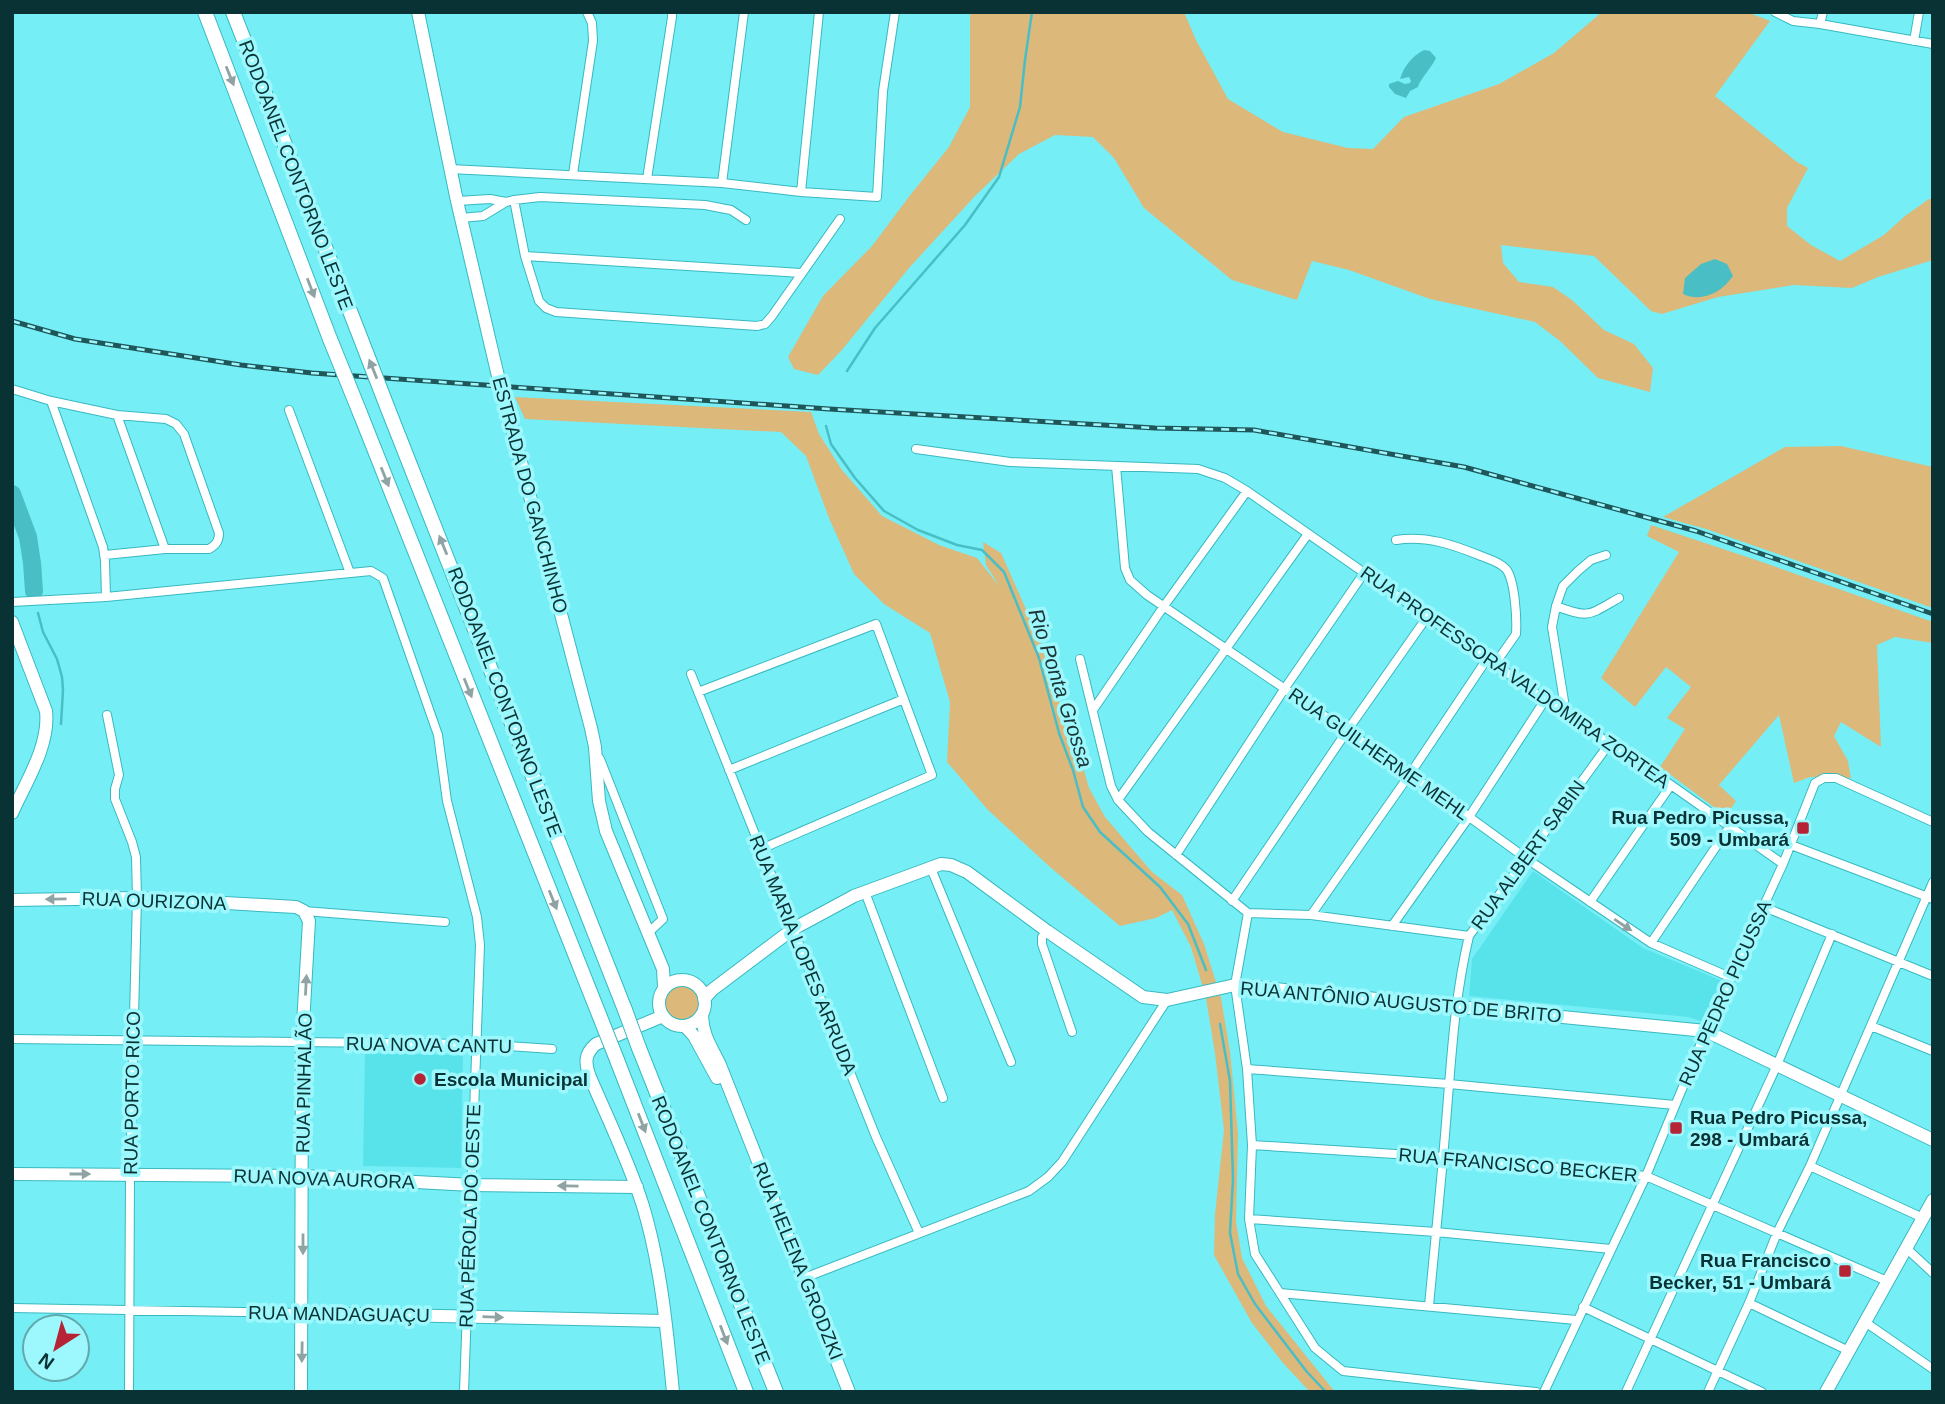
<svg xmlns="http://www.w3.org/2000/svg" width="1945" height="1404" viewBox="0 0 1945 1404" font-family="Arial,sans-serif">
  <rect width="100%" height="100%" fill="#76eef6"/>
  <path fill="#58e3eb" d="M1533,871l110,77 79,33 -18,41 -16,-5 -219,-21 3,-37z
    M365,1053l98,2 -2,113 -98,-2z"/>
  <path fill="#dcb87a" d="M970,12h214l12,28 32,59 55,33 65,16 25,1 31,-32 95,-33 55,-31 48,-41h145l23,9 -55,75 82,66 11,6 -21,40v18l24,19 29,16 44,-26 21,-19 24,-17h4v61l-55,17 -26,11 -58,-3 -76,12 -56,17 -11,-3 -57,-55 -93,-11 2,18 16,19 34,5 19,13 32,30 30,14 19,24 -3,24 -52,-14 -38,-37 -25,-19 -105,-23 -81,-29 -37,-9 -15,39 -65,-20 -88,-72 -30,-50 -21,-21 -38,-2 -36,19 -44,42 -66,72 -68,83 -23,24 -24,-6 -6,-12 35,-61 49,-50 39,-52 38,-47 21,-40z
    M515,397l296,15 8,22 23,36 40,46 57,29 38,13 23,29 -14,-22 -3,-23 18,11 39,88 19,59 17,43 13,45 16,29 47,55 30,23 22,49 17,54 9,54 8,81 -2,89 6,36 24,48 69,86h-25l-27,-29 -31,-40 -38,-68 1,-41 9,-84 -9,-77 -9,-55 -15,-51 -19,-37 -16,8 -36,8 -70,-59 -62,-57 -41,-48 3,-60 -20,-69 -46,-29 -30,-30 -25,-56 -23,-62 -25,-24 -256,-13z
    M1841,446l92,21v141l-227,-79 -43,-12 122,-70z
    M1651,525l108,36 174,61v21l-38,-6 -18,8 4,102 -40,-25 -7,14 14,25 3,17 -41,-1 -16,6 -15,-68 -60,70 17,16 -10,15 -66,-49 25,-38 -18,-11 24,-31 -25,-20 -31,40 -34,-29 78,-126 -32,-16z
    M664 1003a18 18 0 1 1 36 0a18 18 0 1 1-36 0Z"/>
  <path fill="#49bec5" d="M1424,50l6,1 6,7c-4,9 -17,23 -18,29l-8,4 -4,7 -11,-4 -6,-7v-3l9,-3 7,3 5,-1 1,-2 -2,-4 -9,2c4,-13 12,-23 24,-29z
    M1715,259l12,5 6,12c-11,16 -31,27 -50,18l2,-16 16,-14z"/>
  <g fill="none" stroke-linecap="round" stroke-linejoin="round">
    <path stroke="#49bec5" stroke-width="2.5" d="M847,371l28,-43 90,-103 34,-48 21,-70 5,-47 7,-48
      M826,426l5,18 24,34 29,33 34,19 39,15 25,5 22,22 35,86 20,75 14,37 10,37 17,25 60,55 28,37 18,46
      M38,613l5,19 14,27 5,18 1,13 -2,34
      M1220,1024l10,57 3,98 -3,54 8,41 17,30 52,68 19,20"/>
    <path stroke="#49bec5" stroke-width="18" d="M12,494l16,43 4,26 2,28"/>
    <defs>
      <path id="street" d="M1775,12l18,9 27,3 113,20
        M1820,24l3,-12
        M1914,41l5,-29
        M450,169l272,14 79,9 76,5 6,-106 12,-79
        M573,174l20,-133 -1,-18 -5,-11
        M647,179l25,-162v-5
        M722,183l22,-171
        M801,192l18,-180
        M514,200l11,56 14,45 7,7 10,4 201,14 8,-2 7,-8 68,-97
        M457,201l33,-2 16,3
        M461,218l22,-2 23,-14 8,-2 26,-3 165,8 26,5 15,10
        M525,256l276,17
        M12,389l39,12 66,14 49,4 10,5 8,10 35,99c0,8 -3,12 -10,16h-44l-60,6
        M51,401l52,146 2,14 1,36
        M289,410l61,163
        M117,415l48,134
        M916,449l94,13 188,7 27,9 22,13 248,173 50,36 126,85 112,79
        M1116,466l9,102 5,12 17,15 263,179 117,85 124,84 81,35
        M1396,540c30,-5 58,5 85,16 8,3 19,6 25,13 9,11 11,50 10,65l-21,30
        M12,602l94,-5 265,-26 12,7 55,157 9,66 30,116 3,28 -16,447
        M1556,606c33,13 33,9 63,-8
        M1080,659l31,127 7,14 30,32 100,81 -13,72 12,84 5,76 -3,74 6,35 60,94 28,23 193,21
        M691,674l185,463 43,96
        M698,692l178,-68 56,151 -171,74
        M1093,710l71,-104 83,-115
        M1562,713l2,-12 -12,-74 4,-21 7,-20 15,-15 13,-11 15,-5
        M107,715l12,60 -4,14v10l17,43 4,15 1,41 -7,277 -1,217
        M600,759l63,160 -15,14
        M729,770l175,-71
        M1118,800l190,-266
        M1791,845l142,54
        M1176,855l109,-167 79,-115
        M930,866l81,196
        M865,892l78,206
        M1232,901l115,-170 80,-114
        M1590,902l81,-117
        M1764,907l169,69
        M304,911l141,11
        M1248,913l63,2 158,21
        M1311,915l99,-141 77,-115
        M1392,926l77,-109 76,-117
        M1047,931l-5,6v7l30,88
        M1651,943l79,-117
        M1871,1026l62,25
        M12,1039l464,5 76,5
        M1247,1069l202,15 226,21
        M1252,1145l191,12 203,19 241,105
        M1810,1166l113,52
        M1249,1219l187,13 175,17
        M1906,1248l27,25
        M804,1278l225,-87 19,-14 14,-15 105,-162
        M1280,1293l296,27
        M1749,1303l100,48
        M1429,1306c6,-65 13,-130 18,-196 5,-60 8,-115 22,-174l140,-192
        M1583,1307l179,85
        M12,1308l291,5
        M1865,1322l68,47
        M1544,1392l102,-216 60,-145 77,-167 32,-81 9,-5h12l97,44
        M1626,1392l151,-327 55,-131
        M1708,1392l41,-89 28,-70 33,-67 123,-284"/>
      <path id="secondary" d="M418,12l39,189 40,171
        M506,405l85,323 4,19 4,54 7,30 57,138 1,18
        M12,622l34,89c4,34 -20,71 -34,102
        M12,900l125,-2 159,9 8,4 5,10 -7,121 -1,350
        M659 1003a23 23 0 1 1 46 0a23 23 0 1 1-46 0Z
        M704,999l8,-9 81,-61 61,-33 87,-32 10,1 16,7 80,59 96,66 24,3 68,-15 471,46 227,109
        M702,1014c0,21 10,34 18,51l129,327
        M663,1016l-67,28c-12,10 -11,20 -6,33 18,42 39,85 53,129 18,60 24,124 30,186
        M685,1026l9,10 23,42
        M12,1174l291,2 169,9 165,2
        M303,1313l362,8
        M1826,1392l107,-192"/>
      <path id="highway" d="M205,12l125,327
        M233,12l124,317
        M388,409l237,601
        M360,413l240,604
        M639,1048l137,344
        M617,1060l129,332"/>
    </defs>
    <use href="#street" stroke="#38b9c0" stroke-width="10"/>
    <use href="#secondary" stroke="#38b9c0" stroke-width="14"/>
    <use href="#highway" stroke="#38b9c0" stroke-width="16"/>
    <use href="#street" stroke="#fff" stroke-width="8"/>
    <use href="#secondary" stroke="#fff" stroke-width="12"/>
    <use href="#highway" stroke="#fff" stroke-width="14"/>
    <defs>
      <path id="rail" d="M12,321l63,18 166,26 71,8 517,36 326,19 99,2 210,37 232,64 237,83"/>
    </defs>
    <use href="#rail" stroke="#1e5659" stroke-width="5"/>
    <use href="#rail" stroke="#9df8fd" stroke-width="2.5" stroke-dasharray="8" stroke-linecap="butt"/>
    <defs>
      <path id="secondary-bridge" d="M497,372l9,33"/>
      <path id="highway-bridge" d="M357,329l31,80
        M330,339l30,74
        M625,1010l14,38
        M600,1017l17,43"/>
    </defs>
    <use href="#secondary-bridge" stroke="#38b9c0" stroke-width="14" stroke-linecap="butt"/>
    <use href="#highway-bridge" stroke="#38b9c0" stroke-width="16" stroke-linecap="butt"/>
    <use href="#secondary-bridge" stroke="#fff" stroke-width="12"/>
    <use href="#highway-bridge" stroke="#fff" stroke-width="14"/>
  </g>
  <defs><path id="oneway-solid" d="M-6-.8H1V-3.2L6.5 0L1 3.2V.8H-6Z" transform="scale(1.75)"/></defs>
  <g fill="#90a3a4">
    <use href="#oneway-solid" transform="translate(230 76) rotate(68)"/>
    <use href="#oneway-solid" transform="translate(311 288) rotate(69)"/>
    <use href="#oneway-solid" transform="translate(373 369) rotate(-112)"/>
    <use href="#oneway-solid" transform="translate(385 477) rotate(68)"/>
    <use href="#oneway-solid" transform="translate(443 545) rotate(-112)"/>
    <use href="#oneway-solid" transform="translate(468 688) rotate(68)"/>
    <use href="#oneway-solid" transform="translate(56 899) rotate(179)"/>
    <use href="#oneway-solid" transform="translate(553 900) rotate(68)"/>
    <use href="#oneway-solid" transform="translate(1623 925) rotate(34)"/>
    <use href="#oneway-solid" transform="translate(306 985) rotate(-87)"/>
    <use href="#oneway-solid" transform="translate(642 1123) rotate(69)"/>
    <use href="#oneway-solid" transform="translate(80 1174)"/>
    <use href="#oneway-solid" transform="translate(568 1186) rotate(-179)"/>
    <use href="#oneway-solid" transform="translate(303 1244) rotate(90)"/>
    <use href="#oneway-solid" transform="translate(493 1317) rotate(2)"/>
    <use href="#oneway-solid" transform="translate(724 1335) rotate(69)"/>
    <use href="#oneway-solid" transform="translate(302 1352) rotate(91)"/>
  </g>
  <g fill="#b52334" stroke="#9df8fd" stroke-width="2.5">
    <rect x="1796" y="821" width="14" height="14" rx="3.5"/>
    <circle cx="420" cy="1079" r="7"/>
    <rect x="1669" y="1121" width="14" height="14" rx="3.5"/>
    <rect x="1838" y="1264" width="14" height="14" rx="3.5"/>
  </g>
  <g text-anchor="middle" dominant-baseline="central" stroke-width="7" stroke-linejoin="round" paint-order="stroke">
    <g font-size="19" fill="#093234" stroke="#9df8fd">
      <text transform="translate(296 175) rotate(69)">RODOANEL CONTORNO LESTE</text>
      <text transform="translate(530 495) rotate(75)">ESTRADA DO GANCHINHO</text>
      <text transform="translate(1515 677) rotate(35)">RUA PROFESSORA VALDOMIRA ZORTEA</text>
      <text transform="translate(505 702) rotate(69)">RODOANEL CONTORNO LESTE</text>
      <text transform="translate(1379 754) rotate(35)">RUA GUILHERME MEHL</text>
      <text transform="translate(1528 855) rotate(-54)">RUA ALBERT SABIN</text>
      <text transform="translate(154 901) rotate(2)">RUA OURIZONA</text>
      <text transform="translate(803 955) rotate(68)">RUA MARIA LOPES ARRUDA</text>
      <text transform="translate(1725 993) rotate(-66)">RUA PEDRO PICUSSA</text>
      <text transform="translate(1401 1002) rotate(5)">RUA ANTÔNIO AUGUSTO DE BRITO</text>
      <text transform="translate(429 1045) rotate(1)">RUA NOVA CANTU</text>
      <text transform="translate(304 1083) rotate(-89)">RUA PINHALÃO</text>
      <text transform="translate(132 1093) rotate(-89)">RUA PORTO RICO</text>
      <text transform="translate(1518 1165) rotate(5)">RUA FRANCISCO BECKER</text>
      <text transform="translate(324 1179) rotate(2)">RUA NOVA AURORA</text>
      <text transform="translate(470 1216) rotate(-88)">RUA PÉROLA DO OESTE</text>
      <text transform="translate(711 1230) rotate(68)">RODOANEL CONTORNO LESTE</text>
      <text transform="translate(798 1261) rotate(68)">RUA HELENA GRODZKI</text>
      <text transform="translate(339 1314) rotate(1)">RUA MANDAGUAÇU</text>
    </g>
    <g font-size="19" font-weight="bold" fill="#093234" stroke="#9df8fd" text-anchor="end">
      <text x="1789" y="817">Rua Pedro Picussa,<tspan x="1789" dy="22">509 - Umbará</tspan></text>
      <text x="434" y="1079" text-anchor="start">Escola Municipal</text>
      <text x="1690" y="1117" text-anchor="start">Rua Pedro Picussa,<tspan x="1690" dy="22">298 - Umbará</tspan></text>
      <text x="1831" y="1260">Rua Francisco<tspan x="1831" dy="22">Becker, 51 - Umbará</tspan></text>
    </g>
    <g font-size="21" font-style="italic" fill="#1b3536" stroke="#9df8fd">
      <text transform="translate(1061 688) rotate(72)">Rio Ponta Grossa</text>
    </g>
  </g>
  <rect width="1945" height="1404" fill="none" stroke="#093234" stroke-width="28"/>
  <g transform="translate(56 1348) rotate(216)"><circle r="33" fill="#9df8fd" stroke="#62a9ad" stroke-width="2"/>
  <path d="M0-5L12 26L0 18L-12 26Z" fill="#b52334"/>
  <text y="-10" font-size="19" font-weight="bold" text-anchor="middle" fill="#093234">N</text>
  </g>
</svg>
